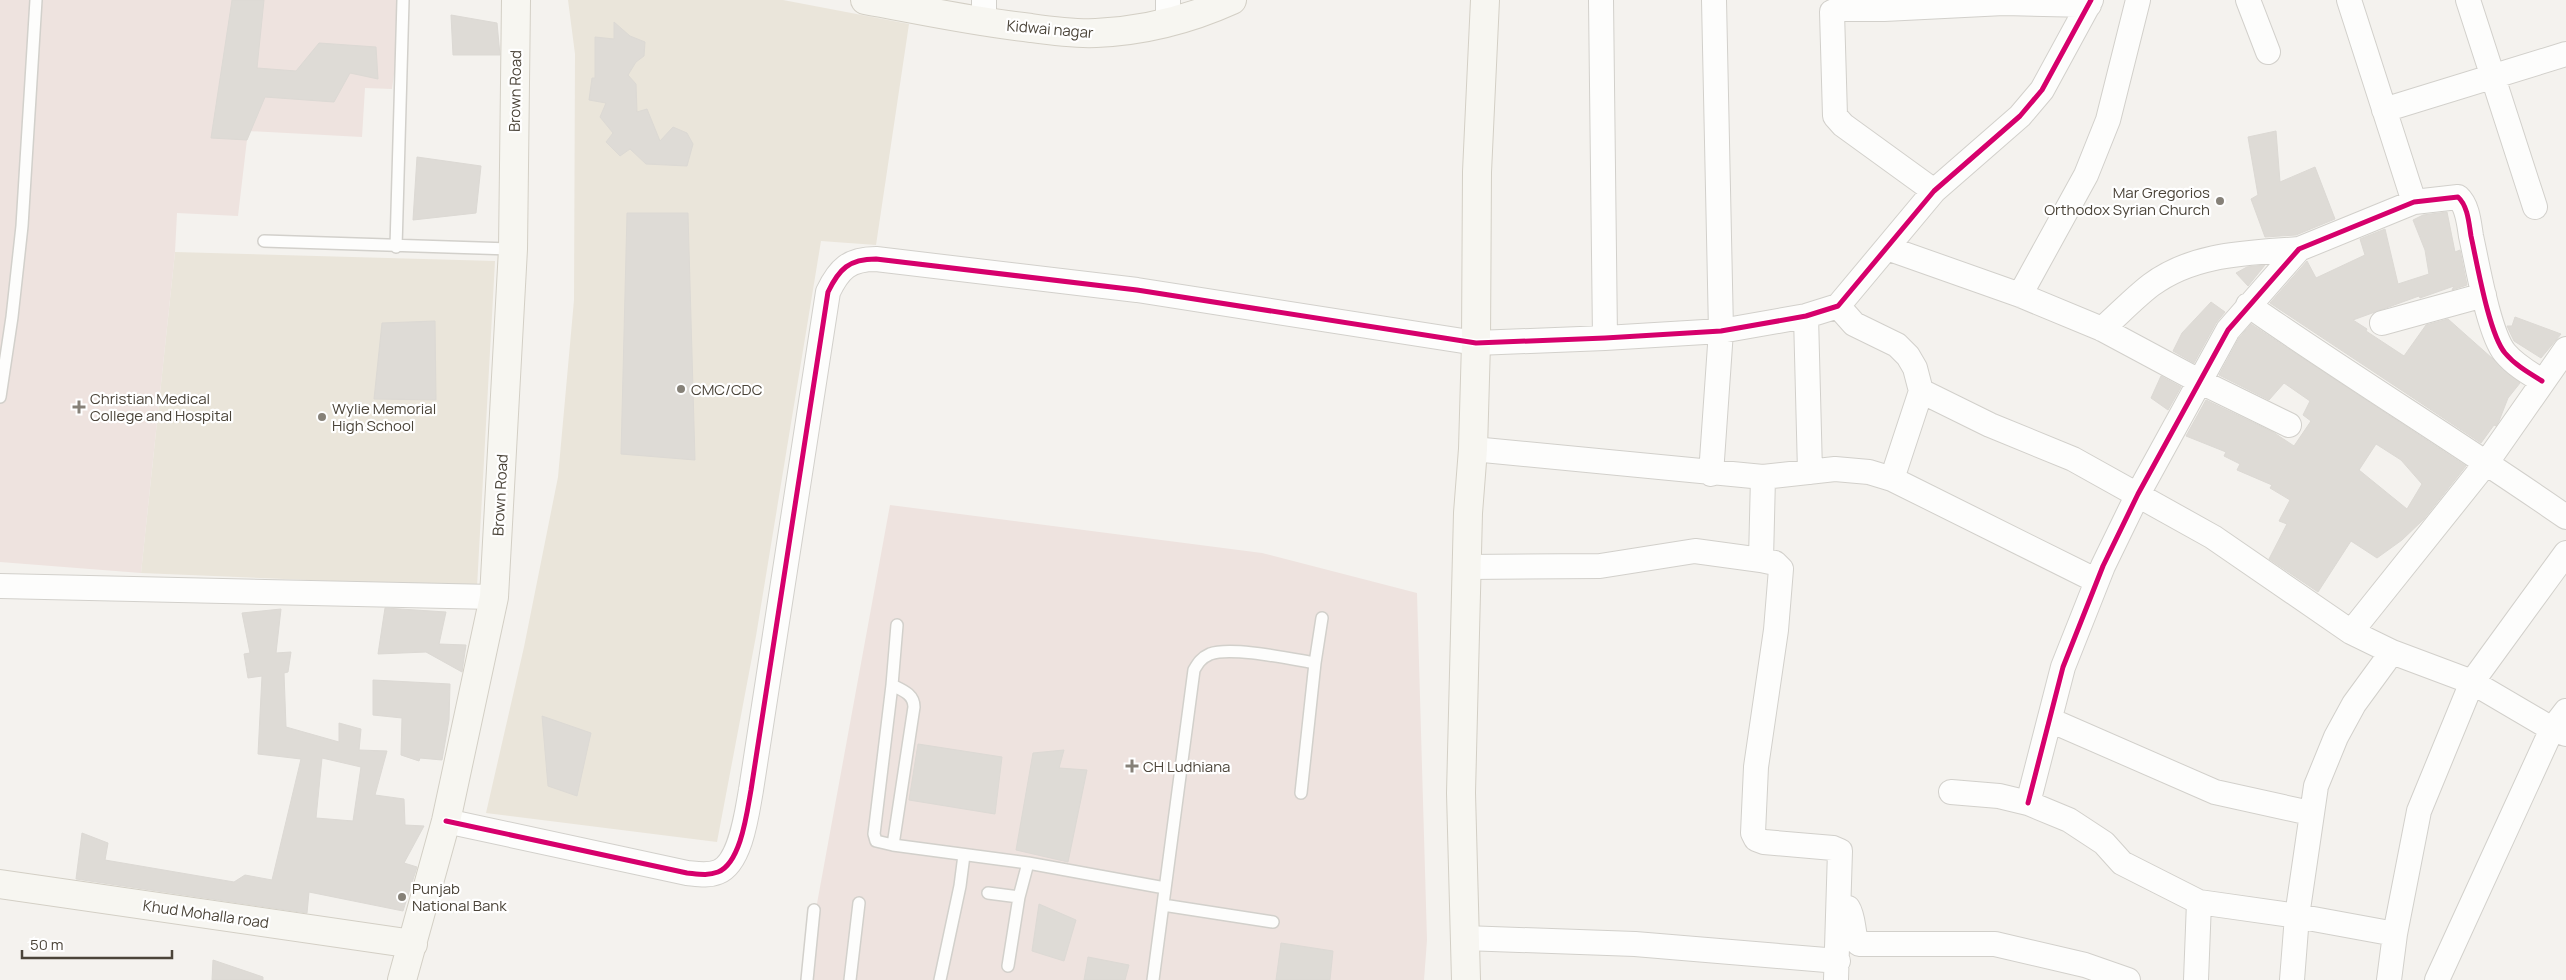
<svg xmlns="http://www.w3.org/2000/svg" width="2566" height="980" viewBox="0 0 2566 980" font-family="Manrope,sans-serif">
  <rect width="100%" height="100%" fill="#f4f2ee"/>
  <path fill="#eae5da" d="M568,0h215l126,24 -33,221 -55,-4 -65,395 -39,206 -231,-29 38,-166 34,-170 16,-177 1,-246z
    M175,252l320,9 -18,326 -336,-14z"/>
  <path fill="#eee3df" d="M0,0h404l-12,89 -27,-1 -3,49 -114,-6 -10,85 -61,-3 -2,39 -34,321 -141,-11z
    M890,505l372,48 155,40 10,347 -3,40h-621z"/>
  <path fill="#dedbd6" stroke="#dcd9d4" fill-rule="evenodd" d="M232,0h32l-7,68 39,3 23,-28 57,4 2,32 -28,-6 -16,29 -69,-5 -18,43 -36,-2z
    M451,15l46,8 3,32h-47z
    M614,22l16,14 15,6 -1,14 -8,6 -8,13 8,9 1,28 10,-3 13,32 13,-14 14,6 6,11 -6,22 -41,-2 -16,-15 -10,7 -14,-14 7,-9 -13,-16 6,-14 -17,-3 3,-22h3v-41l19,2z
    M2276,131l4,51 35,-15 20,52 -39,16 -31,2 -14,-38 7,-4 -10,-58z
    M417,157l64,9 -5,47 -63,7z
    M2447,212l8,40 5,-2 7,35 -15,5 2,-4 -34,12 -1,-2 -66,24 14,9 -1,2 38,25 22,-31 22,-6 72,64 -12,15 -9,23 -3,5 -2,-1 -13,18 -211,-140 37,-42 9,17 49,-23 -5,-16 25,-10 13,55 31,-10 -4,-24 -12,-30 10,-5z
    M627,213h61l7,247 -74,-6z
    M2265,265l-17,21 -12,-13 11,-6z
    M2211,302l14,10 -9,11 -22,40 -21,-12 9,-18z
    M2515,317l46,17 -20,24 -27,-17 -7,-15h5z
    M435,321l1,79 -62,-1 8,-76z
    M2251,324l215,142 -42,53 -22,21 -25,18 -26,-17 -33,51 -49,-33 18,-35 -8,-3 11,-21 -20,-12 2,-3 -35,-15 3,-6 -16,-8 2,-4 -40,-16 20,-36 67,32 21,14 17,-25 -8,-6 7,-14 -26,-18 -15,17 -50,-25 20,-37zM2376,444l25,16 21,24 -15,25 -48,-39z
    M2161,376l20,11 -13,23 -17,-12z
    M385,608l61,4 -7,32 27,1 -4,27 -36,-20 -48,2z
    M281,609l-5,44 15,-1 -3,20 -4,1 2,54 53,15v-19l22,6 -2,21 28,1 -12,44 29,4 1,26 19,1 -20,37 13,4 -14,44 -94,-19 -2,21 -231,-34 6,-46 26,10 -3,17 129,22 11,-7 27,5 29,-121 -43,-5 4,-78 -14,2 -4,-24 6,-1 -8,-40zM322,758l39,9 -8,54 -37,-3z
    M373,680l77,4 -1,36 -7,40 -22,-2 -1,3 -18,-6 1,-37 -29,-3z
    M542,716l49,17 -14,63 -29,-10z
    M918,744l84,13 -7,57 -86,-14z
    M1064,750l-5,18 28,2 -19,92 -52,-12 17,-97z
    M1039,904l37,16 -12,41 -32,-10z
    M1281,943l52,8 -3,29h-54z
    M1088,957l41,8 -4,15h-41z
    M213,960l50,17v3h-51z"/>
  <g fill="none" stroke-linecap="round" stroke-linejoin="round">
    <defs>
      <path id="lane" d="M264,241l249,8
        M396,247l7,-247
        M0,397l12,-80 10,-91 14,-226
        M897,625l-5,60c10,5 22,9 22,22l-21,138 135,18 137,25
        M1315,663l7,-45
        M892,685l-18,149 2,7 17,4
        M988,893l31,4 -11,69
        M1019,897l9,-34
        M1163,905l110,17
        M807,980l7,-70
        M850,980l9,-77
        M940,980l20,-94 4,-31
        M1153,980l41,-310c4,-7 7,-12 16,-16 21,-8 81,5 105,9l-14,130"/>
      <path id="street" d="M1168,0v22
        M1601,0l4,338
        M1882,0l2,9 120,-6 85,2
        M2248,0l20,52
        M2349,0l65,202
        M2468,0l67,207
        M1884,9h-45l-7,3 3,104 8,9 91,66
        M984,23v-23
        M2384,110l182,-56
        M1887,248l133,47 82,34 97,52 90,44
        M2020,295l66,-120 22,-55 30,-120
        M2248,305c105,73 213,139 318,212
        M1838,306l16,18 43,21 11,11 7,12 6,23 69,34 83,34 140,78 138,95 41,20 80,30 80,47 14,5
        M1806,316l4,156
        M2382,323l102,-28
        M2102,329c16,-14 32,-31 49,-44 43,-32 97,-32 148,-36
        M1473,449l290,28 72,-8 34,3 23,7 205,102
        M1711,474l10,-143 -7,-331
        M1763,477l-2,83 14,3 6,6 -5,61 -20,137 -3,66 3,6 8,3 69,6 7,3 -4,129
        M1892,479l29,-88
        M1466,567l134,-1 95,-15 66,9
        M0,586l494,11
        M2351,632l136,-170 79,-113
        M2050,720l165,72 95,21
        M1951,792l48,4 29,7 41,17 35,23 18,20 77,39 -3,78
        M2028,803l35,-136 40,-101 35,-72 90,-164 71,-81 115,-47 44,-5c10,9 11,27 13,39 6,27 18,98 34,117 10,12 24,20 37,28
        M446,821l241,52c11,1 21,3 31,-1 23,-9 29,-60 33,-82l77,-498c11,-23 21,-33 48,-33l261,31 339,53 129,-5 116,-7 85,-15 32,-10 96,-115 86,-75 22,-26 49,-90
        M2199,902l98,14 98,18
        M1848,908c7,11 4,30 11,36h136l90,21 43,15
        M1464,938l171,6 203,17
        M2292,980l5,-64 19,-130 20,-49 18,-33 38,-52
        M2389,980l6,-46 24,-123 53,-129 94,-129
        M2437,980l115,-251 14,-18"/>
      <path id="secondary" d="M865,0c55,10 110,22 166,28 21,3 43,6 65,5 46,-2 94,-14 136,-33
        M0,884l413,60
        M402,980l44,-159 48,-224 19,-348 3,-249
        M1466,980l-5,-187 7,-280 5,-64 3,-106 1,-171 8,-172"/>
    </defs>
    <use href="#lane" stroke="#d2d0cb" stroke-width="14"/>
    <use href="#street" stroke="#d2d0cb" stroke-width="26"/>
    <use href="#secondary" stroke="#d3cfc5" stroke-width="30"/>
    <use href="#lane" stroke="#fdfdfc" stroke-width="11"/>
    <use href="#street" stroke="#fdfdfc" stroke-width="24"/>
    <use href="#secondary" stroke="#f7f6f1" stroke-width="28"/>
    <defs>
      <path id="cycleway" d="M2028,803l35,-136 40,-101 35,-72 90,-164 71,-81 115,-47 44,-5c10,9 11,27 13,39 6,27 18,98 34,117 10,12 24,20 37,28
        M446,821l241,52c11,1 21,3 31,-1 23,-9 29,-60 33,-82l77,-498c11,-23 21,-33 48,-33l261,31 339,53 129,-5 116,-7 85,-15 32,-10 96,-115 86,-75 22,-26 49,-90"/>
    </defs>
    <use href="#cycleway" stroke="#fff" stroke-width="8"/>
    <use href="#cycleway" stroke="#d6006c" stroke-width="5"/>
  </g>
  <g fill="#868178" stroke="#fff" stroke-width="2">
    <circle cx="2220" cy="201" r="5"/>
    <circle cx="681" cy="389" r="5"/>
    <path d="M76.5 399.5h5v5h5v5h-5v5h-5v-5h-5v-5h5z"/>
    <circle cx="322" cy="417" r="5"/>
    <path d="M1129.5 758.5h5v5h5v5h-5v5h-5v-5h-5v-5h5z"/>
    <circle cx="402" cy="897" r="5"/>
  </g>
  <g text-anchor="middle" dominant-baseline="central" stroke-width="4.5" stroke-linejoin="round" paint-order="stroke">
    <g font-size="15" fill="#4b4439" stroke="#fff">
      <text transform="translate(1050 29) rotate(5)">Kidwai nagar</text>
      <text transform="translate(515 91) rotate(-89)">Brown Road</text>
      <text transform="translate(500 495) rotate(-87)">Brown Road</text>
      <text transform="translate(206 914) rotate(8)">Khud Mohalla road</text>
    </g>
    <g font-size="15" fill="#4b4439" stroke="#fff" text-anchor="start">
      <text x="2210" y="192" text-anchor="end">Mar Gregorios<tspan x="2210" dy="17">Orthodox Syrian Church</tspan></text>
      <text x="691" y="389">CMC/CDC</text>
      <text x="90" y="398">Christian Medical<tspan x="90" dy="17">College and Hospital</tspan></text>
      <text x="332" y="408">Wylie Memorial<tspan x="332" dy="17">High School</tspan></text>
      <text x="1143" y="766">CH Ludhiana</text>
      <text x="412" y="888">Punjab<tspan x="412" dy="17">National Bank</tspan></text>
    </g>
  </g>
  <path d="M22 950v8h150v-8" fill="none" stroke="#4b4439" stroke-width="2.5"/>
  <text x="30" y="950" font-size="15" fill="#4b4439" stroke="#ffffff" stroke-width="4" paint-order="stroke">50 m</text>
</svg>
